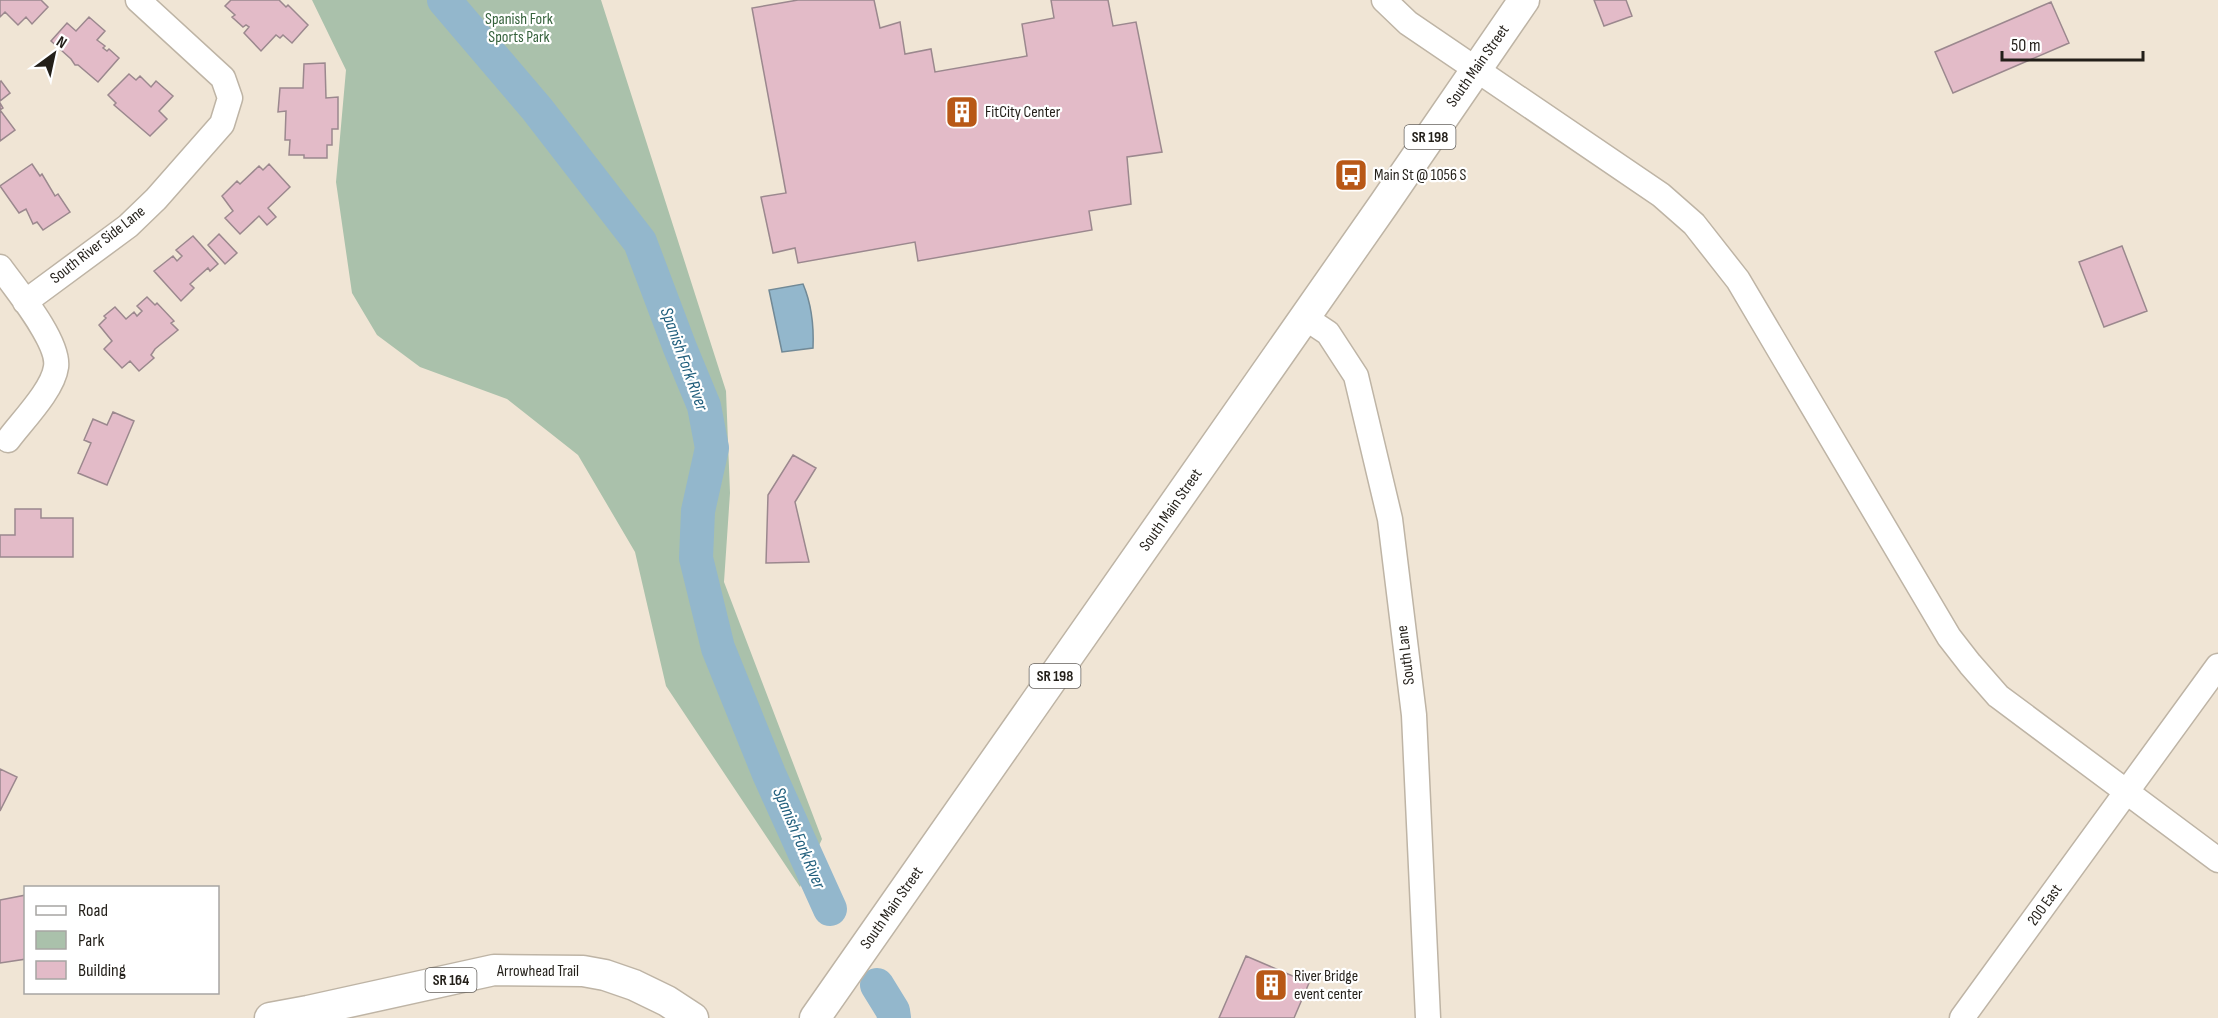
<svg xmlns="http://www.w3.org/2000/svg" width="2218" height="1018" viewBox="0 0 2218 1018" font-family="'Sofia Sans Condensed',sans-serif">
  <rect width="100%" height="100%" fill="#f0e5d5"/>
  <path fill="#aac1ab" d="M312,0h289l125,391 4,102 -6,89 98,257 -22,48 -134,-201 -31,-134 -57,-97 -71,-56 -87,-32 -43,-32 -25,-42 -16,-111 10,-112z"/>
  <path fill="#93b7cc" stroke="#718996" stroke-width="1.5" d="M803,284c9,21 11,41 10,64l-31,4 -13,-62z"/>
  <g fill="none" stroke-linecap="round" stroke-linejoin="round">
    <path stroke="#93b7cc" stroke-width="34" d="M444,0l93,109 103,133 40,106 24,58 8,42 -14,63 -2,47 22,90 51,126 61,135
      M877,985l16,26 1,7"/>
  </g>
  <path fill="#e3bbc8" stroke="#9b888e" stroke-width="1.5" d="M0,0h41l7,7 -16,17 -6,-7 -8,8 -13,-13 -5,5z
    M231,0h48l7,7 2,-2 20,20 -16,18 -9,-8 -3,3 -4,-3 -15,16 -17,-18 5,-6 -3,-2 -3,2 -11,-10 3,-2 -10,-9z
    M798,0h76l6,28 20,-6 5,32 26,-5 4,23 92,-16 -5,-32 32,-6 -3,-18h57l5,26 23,-4 26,130 -35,5 4,47 -42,7 3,19 -174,31 -3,-19 -117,21 -3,-15 -22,5 -12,-56 25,-4 -34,-185z
    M1594,0h32l6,16 -28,10z
    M2051,2l18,41 -116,50 -18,-41z
    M89,17l16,14 -8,9 8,6 -2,2 4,3 2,-2 10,9 -21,24 -20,-17h-3l-4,-6 -20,-18 16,-18 9,8z
    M325,63l1,35 12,-1v32h-6v16h-5v13h-23v-3h-15l1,-15h-5l1,-29 -8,1 2,-24h23l1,-24z
    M129,74l7,6 4,-4 11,11 5,-6 17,15 -14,15 8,8 -17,17 -36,-31 2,-2 -8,-8z
    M1,81l9,12 -10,8v-19z
    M0,103l3,5 -3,2 15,20 -15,11z
    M32,164l8,12 2,-2 13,22 3,-2 12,18 -27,18 -6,-8 -4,2 -7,-15 -7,4 -19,-27z
    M269,164l21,23 -22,21 8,9 -9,8 -8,-9 -19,18 -15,-16 8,-7 -11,-15 15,-15 3,3 19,-18 4,4z
    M219,234l18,19 -12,11 -17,-19z
    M193,236l25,28 -8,7 -2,-3 -18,16 4,4 -13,13 -27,-30 19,-15 4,5 5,-5 -6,-6z
    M2122,246l25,65 -43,16 -25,-65z
    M147,297l8,8 2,-2 17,18 -3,2 7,7 -23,19 -4,6 3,3 -15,13 -9,-10 -8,7 -18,-19 8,-8 -13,-16 7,-7 -2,-2 11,-9 11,12 8,-7 3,4 5,-5 -5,-5z
    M113,412l21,9 -27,64 -29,-12 13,-30 -7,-3 9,-21 14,6z
    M793,455l23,13 -21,34 14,60 -43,1 2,-68z
    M15,509h26v9h32v39h-73v-22h15z
    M0,769l17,8 -17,34z
    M26,895v64l-26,4v-63z
    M1246,956l63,27 -15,35h-75z"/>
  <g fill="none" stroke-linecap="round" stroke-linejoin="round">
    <defs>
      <path id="minor" d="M1384,0l24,23 253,172 33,29 44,56 211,357 21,27 28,32 220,164
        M0,267c15,21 60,75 56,100 -3,23 -34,54 -48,73
        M25,302l103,-76 28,-27 66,-75 8,-26 -7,-20 -85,-78
        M1304,317l24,16 28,43 34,143 24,196 14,303
        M1962,1018l256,-352"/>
      <path id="major" d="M270,1018l38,-7 186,-41 89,1 22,4 29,10 33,16 26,17
        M815,1018l569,-814 140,-204"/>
    </defs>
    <use href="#minor" stroke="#beb4a5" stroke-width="27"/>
    <use href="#major" stroke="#beb4a5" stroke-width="33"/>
    <use href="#minor" stroke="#fff" stroke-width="24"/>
    <use href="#major" stroke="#fff" stroke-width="30"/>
  </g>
  <defs>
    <symbol id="building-square" viewBox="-11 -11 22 22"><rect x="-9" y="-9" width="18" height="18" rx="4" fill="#b85816" stroke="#fff"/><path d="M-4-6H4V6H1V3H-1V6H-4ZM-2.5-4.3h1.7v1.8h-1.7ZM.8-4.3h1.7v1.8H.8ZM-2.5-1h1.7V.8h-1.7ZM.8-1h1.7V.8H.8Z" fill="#fff"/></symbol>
    <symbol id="bus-square" viewBox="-11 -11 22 22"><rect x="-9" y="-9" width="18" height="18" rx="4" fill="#b85816" stroke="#fff"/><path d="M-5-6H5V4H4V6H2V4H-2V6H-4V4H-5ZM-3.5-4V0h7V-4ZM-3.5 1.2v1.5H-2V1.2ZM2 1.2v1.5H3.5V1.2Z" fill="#fff"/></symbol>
  </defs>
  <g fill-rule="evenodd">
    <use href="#building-square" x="943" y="93" width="38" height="38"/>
    <use href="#bus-square" x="1332" y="156" width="38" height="38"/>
    <use href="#building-square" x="1252" y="966" width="38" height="38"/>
  </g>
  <g text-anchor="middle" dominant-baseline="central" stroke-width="4.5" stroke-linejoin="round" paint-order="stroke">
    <g fill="#fff" stroke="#65625e" stroke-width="1.5">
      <rect x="1404.5" y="125" width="51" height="24" rx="4.5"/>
      <rect x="1029.5" y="664" width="51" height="24" rx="4.5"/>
      <rect x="425.5" y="968" width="51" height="24" rx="4.5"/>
    </g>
    <g font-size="15" font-weight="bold" fill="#231f19">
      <text x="1430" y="137">SR 198</text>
      <text x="1055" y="676">SR 198</text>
      <text x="451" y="980">SR 164</text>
    </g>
    <g font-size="16" fill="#37633d" stroke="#fff">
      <text x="519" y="19">Spanish Fork<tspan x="519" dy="18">Sports Park</tspan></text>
    </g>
    <g font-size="16" fill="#231f19" stroke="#fff">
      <text transform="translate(1478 66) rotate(-55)">South Main Street</text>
      <text transform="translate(98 245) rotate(-38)">South River Side Lane</text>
      <text transform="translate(1171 510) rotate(-55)">South Main Street</text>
      <text transform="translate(1406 655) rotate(-97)">South Lane</text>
      <text transform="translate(2045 905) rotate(-54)">200 East</text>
      <text transform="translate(892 908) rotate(-55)">South Main Street</text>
      <text x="538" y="971">Arrowhead Trail</text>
    </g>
    <g font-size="16" fill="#231f19" stroke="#fff" text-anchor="start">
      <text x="985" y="112">FitCity Center</text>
      <text x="1374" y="175">Main St @ 1056 S</text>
      <text x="1294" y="976">River Bridge<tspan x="1294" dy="18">event center</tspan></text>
    </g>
    <g font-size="18" font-style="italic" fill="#215f7d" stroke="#fff">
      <text transform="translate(684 359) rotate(70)">Spanish Fork River</text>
      <text transform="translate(799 838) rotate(67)">Spanish Fork River</text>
    </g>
  </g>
  <rect x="24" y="886" width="195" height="108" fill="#ffffff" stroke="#a7a5a3" stroke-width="1.5"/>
  <rect x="36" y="906" width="30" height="9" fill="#ffffff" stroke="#a7a5a3" stroke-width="1.5"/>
  <text x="78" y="916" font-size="18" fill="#231f19">Road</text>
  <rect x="36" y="931" width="30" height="18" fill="#aac1ab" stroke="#a7a5a3" stroke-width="1.5"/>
  <text x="78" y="946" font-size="18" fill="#231f19">Park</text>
  <rect x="36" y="961" width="30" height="18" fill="#e3bbc8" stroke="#a7a5a3" stroke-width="1.5"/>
  <text x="78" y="976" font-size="18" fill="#231f19">Building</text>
  <g transform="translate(54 54) rotate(33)" stroke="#ffffff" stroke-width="4.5" paint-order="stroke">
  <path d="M0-4.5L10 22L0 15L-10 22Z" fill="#231f19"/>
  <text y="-9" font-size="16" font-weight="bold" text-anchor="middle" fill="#231f19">N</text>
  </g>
  <path d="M2002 51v9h141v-9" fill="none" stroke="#231f19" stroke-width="3"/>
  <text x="2011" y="51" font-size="18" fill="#231f19" stroke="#ffffff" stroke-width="4.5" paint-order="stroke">50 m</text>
</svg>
